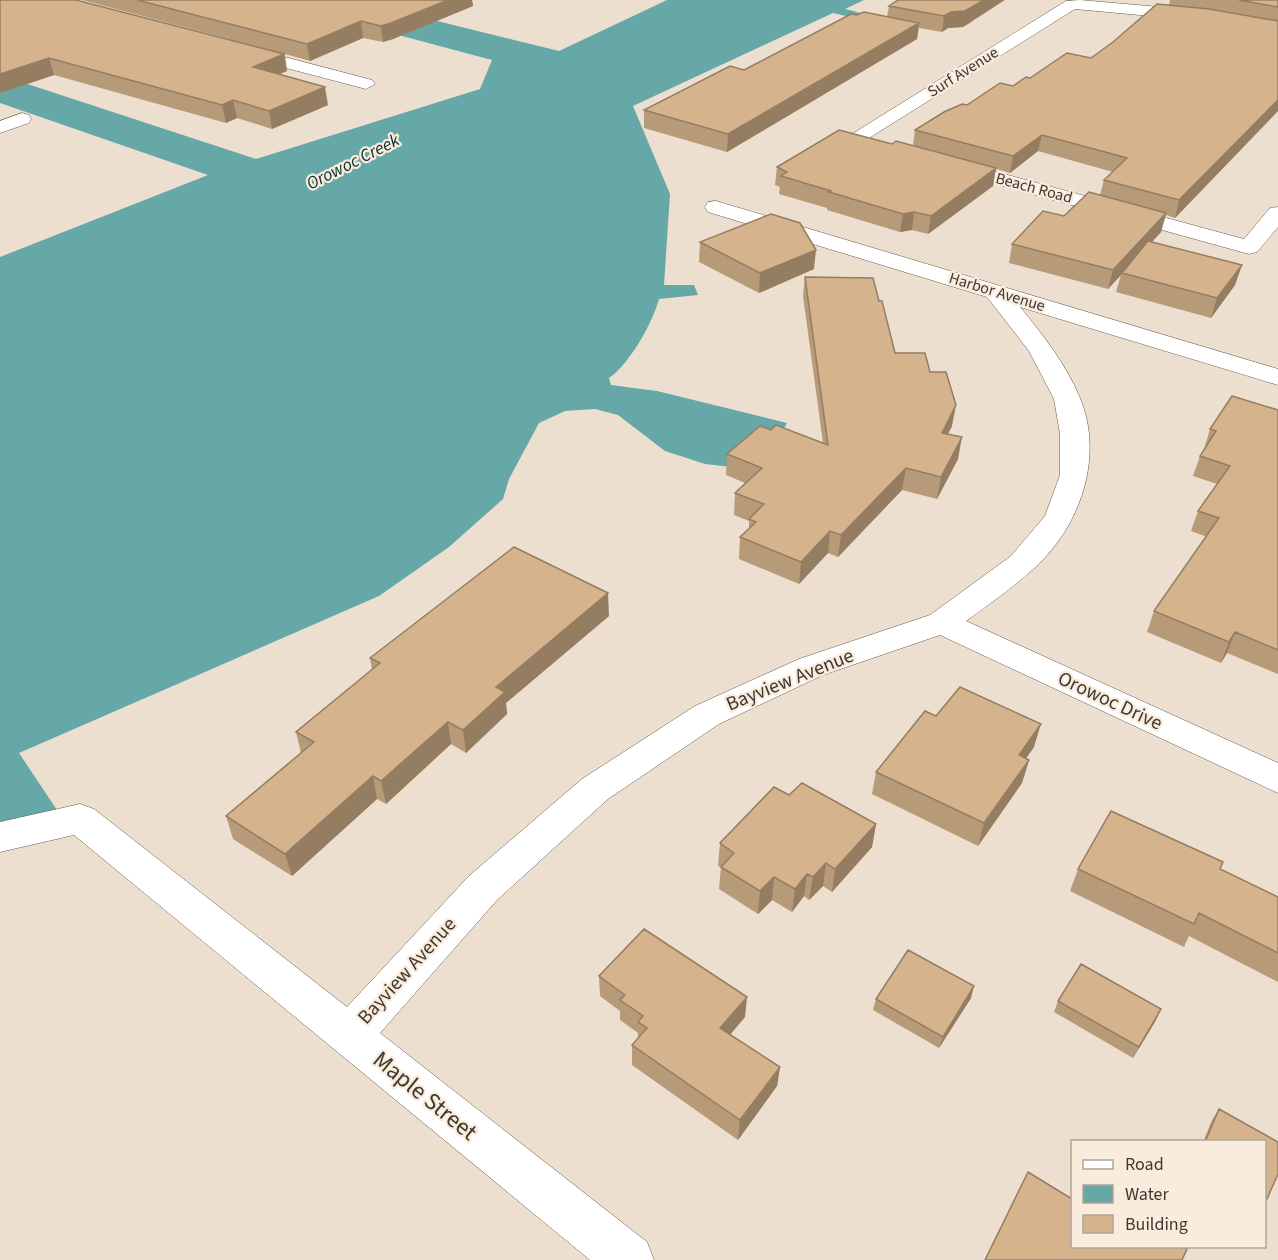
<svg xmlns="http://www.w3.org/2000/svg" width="1278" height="1260" viewBox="0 0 1278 1260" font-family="'Source Sans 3',sans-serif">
  <rect width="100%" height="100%" fill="#eddfcf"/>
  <path fill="#66a7a8" d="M267,0h85l207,51 108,-51h197l-19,9 27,7 -9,4 -30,-7 -200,93 37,88 -6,91h30l4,10 -39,4c-6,23 -30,66 -50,79l2,7 46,6 130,32 -16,28 -30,17 -36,-4 -40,-13 -47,-36 -23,-6 -30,2 -26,12 -30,56 -6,20 -54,48 -70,49 -360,157 40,60 -59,27v-583l208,-82 -208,-72v-28l256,84 224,-70 12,-29z"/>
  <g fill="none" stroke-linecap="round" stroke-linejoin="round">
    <defs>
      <path id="minor" d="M1080,0l125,11 73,13v10l-73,-13 -130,-12 -214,134 -7,2 -10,-6 222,-138z
        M243,46l129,34 3,4 -9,5 -129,-34 -2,-4 2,-4z
        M22,113l7,2 2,4 -2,4 -29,10v-12z
        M952,160l292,79 26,-31 8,-1v20l-21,25 -8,2 -304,-84 -3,-4 3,-4z
        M716,201l562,168v16l-258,-78c23,28 46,57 60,91 25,60 -1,132 -49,173 -20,18 -43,34 -65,50l312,142v30l-338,-158 -117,40 -104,49 -111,75 -111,101 -117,133 267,209 7,18h-64l-516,-425 -74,17v-30l80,-18 14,5 253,198 122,-131 113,-97 113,-73 104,-47 131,-44 81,-59 34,-40 15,-41v-41l-6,-35 -25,-48 -42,-54 -279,-85 -3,-5 3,-5z"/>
    </defs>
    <use href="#minor" stroke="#675b4d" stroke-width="1"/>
    <use href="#minor" fill="#fff" fill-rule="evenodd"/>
  </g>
  <path fill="#b79a78" d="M0,0l229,39 -147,-39h390l1,6 -80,33 -10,3 -20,-4 -53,23 -25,-7 2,17 -8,3 49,31 -56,24 -35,-11 -11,5 -172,-48 -54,18z
    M1170,0h108v111l-103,107 -9,-3 -5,17 -9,10 90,23 -7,20 -24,33 -95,-26 5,-17 -13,14 -99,-26 3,-19 88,-49 4,-15 9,-8 -75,-21 -28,22 -14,-4 -3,17 -65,48 -16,-4 -12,2 -73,-22v-2l-48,-14 1,-7 -5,-2 2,-18 115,-23 21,2 2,-16 52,-25 63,-27 61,-20 78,-53z
    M889,6l84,15 -10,6 -15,1 -6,4 -23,-4 -2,11 -190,113 -83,-24v-18l100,-40 143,-53z
    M700,242l114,27 -55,24 -60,-31z
    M805,277l74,24 16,52 35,19 22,54 -4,8 10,25 -21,40 -35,-9 -64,67 -10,-4 -29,31 -60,-25 1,-22 9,-8v-8l-15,-6 1,-22 10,-10 -19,-8 1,-21 44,-24 52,13 -20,-147z
    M1278,410v264l-51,-21 -6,10 -74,-31 7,-21 53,-74 -16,-6 7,-20 19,-27 -24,-8 7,-20 5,-7h-1l6,-20z
    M609,616l-103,87 1,11 -41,39 -15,-9 -65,60 -9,-5 -85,77 -59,-37 -7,-23 75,-63 -5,-21 76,-62 -2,-12z
    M936,716l98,31 -8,11 3,2 -7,23 -44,63 -106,-52 4,-22z
    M789,795l87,29 -4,23 -40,45 -9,-6 -14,14 -5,-4 -12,16 -20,-12 -14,14 -39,-25 2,-22 -3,-1 2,-23z
    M1078,869h142l58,28v85l-89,-46 -5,11 -114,-56z
    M599,976l146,41 -15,17 50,33 -3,19 -39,54 -106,-75v-20l6,-7v-5l-18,-13v-9l-20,-15z
    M971,998l-32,50 -66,-38 3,-11z
    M1058,1001l98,19 -23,38 -79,-46z
    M1219,1109l59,33v32l-11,25 -3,4v-61h-61l9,-22z"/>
  <path fill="#957d62" d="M448,0h24l1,6 -80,33 -10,3 -2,-16z
    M984,0h21l-42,27 -15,1 -6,4 2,-16 7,-4z
    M361,21l2,17 -53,23 -3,-17z
    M919,23l-2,16 -190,113 1,-18z
    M284,54l3,17 -31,13 -3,-17z
    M49,58l5,17 -54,18v-19z
    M325,87l3,18 -56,24 -3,-18z
    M233,100l4,18 -11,5 -4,-18z
    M1278,100v11l-103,107 4,-18z
    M1042,135l-4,16 -28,22 3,-17z
    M996,168l-3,18 -65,48 3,-18z
    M914,212l-2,18 -12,2 3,-18z
    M1166,213l-5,19 -38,41h-1l-1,2 -13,14 5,-19z
    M816,250l-2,19 -55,24 1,-20z
    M1242,265l-7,20 -24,33 6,-20z
    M956,405l-4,21 -14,28 4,-21z
    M962,437l-4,22 -21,40 4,-22z
    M906,468l-4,22 -64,67 3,-22z
    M830,531l-2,22 -29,31 2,-22z
    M608,593l1,23 -103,87 1,11 -41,39 -3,-23 33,-43z
    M1235,632l-8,21 -6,10 8,-21z
    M448,722l3,22 -65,60 -5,-23z
    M1041,724l-7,23 -22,31 7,-23z
    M1029,760l-7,23 -44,63 6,-23z
    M373,776l4,23 -85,77 -7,-22z
    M876,824l-4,23 -40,45 3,-23z
    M826,863l-3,23 -14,14 4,-23z
    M807,874l-3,22 -12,16 3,-23z
    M774,877l-2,23 -14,14 2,-23z
    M974,986l-3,12 -32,50 4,-11z
    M747,997l-2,20 -26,31 1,-20z
    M1161,1009l-5,11 -23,38 6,-11z
    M780,1067l-3,19 -39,54 2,-20z"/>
  <path fill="#d5b38c" stroke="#957d62" stroke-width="1.5" d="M0,0h76l208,54 -31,13 72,20 -56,24 -36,-11 -11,5 -173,-47 -49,16z
    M137,0h311l-57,23 -10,3 -20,-5 -54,23z
    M898,0h86l-19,11 -14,1 -7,4 -55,-10z
    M1239,0h39v7z
    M1157,4l52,5 69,12v79l-99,100 -75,-20 23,-22 -85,-23 -29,21 -98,-26 29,-18 18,-8 5,1 33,-22 13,3 13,-9 4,1 37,-25 24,5 22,-16z
    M864,12l55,11 -191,111 -84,-24 86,-44 14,4 107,-56 6,1z
    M839,130l53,14 4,-3 100,27 -65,48 -17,-4 -11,2 -74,-22 2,-1 -50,-15 6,-4 -10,-5z
    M1089,192l77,21 -53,57 -101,-26 31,-33 21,5z
    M771,214l29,9 16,27 -56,23 -60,-31z
    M1148,241l94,24 -25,33 -95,-25z
    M805,277l68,1 6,23h3l13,52h30l5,19h16l10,33 -14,28 20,4 -21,40 -35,-9 -65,67 -11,-4 -29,31 -61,-25 16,-15 -7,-3 15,-15 -29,-11 27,-25 -35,-14 33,-28 11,4 5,-5 52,20z
    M1232,396l46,14v240l-43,-18 -6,10 -75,-31 65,-93 -21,-7 32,-45 -30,-10 16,-25 -6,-2z
    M514,547l94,46 -112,94 9,5 -42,38 -15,-8 -67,59 -8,-5 -88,78 -59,-38 88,-74 -18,-10 84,-69 -10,-5z
    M960,687l81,37 -22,31 10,5 -45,63 -108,-51 49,-61 11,5z
    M802,783l74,41 -41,45 -9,-6 -13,14 -6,-3 -12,15 -21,-12 -14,14 -39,-24 13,-14 -14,-10 54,-56 15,8z
    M1111,811l112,51 -3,7 58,28v56l-79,-40 -5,11 -116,-55z
    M644,929l103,68 -27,31 60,39 -40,53 -108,-75 15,-17 -9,-6 5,-6 -23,-16 5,-5 -26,-19z
    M908,950l66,36 -31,51 -67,-38z
    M1081,964l80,45 -22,38 -81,-46z
    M1219,1109l59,33v32l-11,25 -3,-1v-56h-59z
    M1028,1172l44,27v47h110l5,3 -5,11h-197z"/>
  <g text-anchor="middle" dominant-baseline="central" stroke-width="4.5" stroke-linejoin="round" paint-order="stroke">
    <g font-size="16" fill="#3e3933" stroke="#faecdc">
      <text transform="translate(963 72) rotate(-32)">Surf Avenue</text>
      <text transform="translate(1034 188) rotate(15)">Beach Road</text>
      <text transform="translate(997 292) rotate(17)">Harbor Avenue</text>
    </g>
    <g font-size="18" font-style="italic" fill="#0d2f30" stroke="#faecdc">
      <text transform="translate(353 162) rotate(-27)">Orowoc Creek</text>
    </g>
    <g font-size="20" fill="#3e3933" stroke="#faecdc">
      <text transform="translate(790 680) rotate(-22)">Bayview Avenue</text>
      <text transform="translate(1110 701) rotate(25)">Orowoc Drive</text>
      <text transform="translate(407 971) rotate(-48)">Bayview Avenue</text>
    </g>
    <g font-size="24" fill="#3e3933" stroke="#faecdc">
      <text transform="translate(425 1096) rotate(39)">Maple Street</text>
    </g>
  </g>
  <rect x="1071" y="1140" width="195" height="108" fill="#faecdc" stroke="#afa498" stroke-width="1.5"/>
  <rect x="1083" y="1160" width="30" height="9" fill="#ffffff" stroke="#afa498" stroke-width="1.5"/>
  <text x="1125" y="1170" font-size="18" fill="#3e3933">Road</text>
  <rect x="1083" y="1185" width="30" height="18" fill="#66a7a8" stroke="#afa498" stroke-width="1.5"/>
  <text x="1125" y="1200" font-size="18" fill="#3e3933">Water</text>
  <rect x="1083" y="1215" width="30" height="18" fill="#d5b38c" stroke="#afa498" stroke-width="1.5"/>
  <text x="1125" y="1230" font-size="18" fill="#3e3933">Building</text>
</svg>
